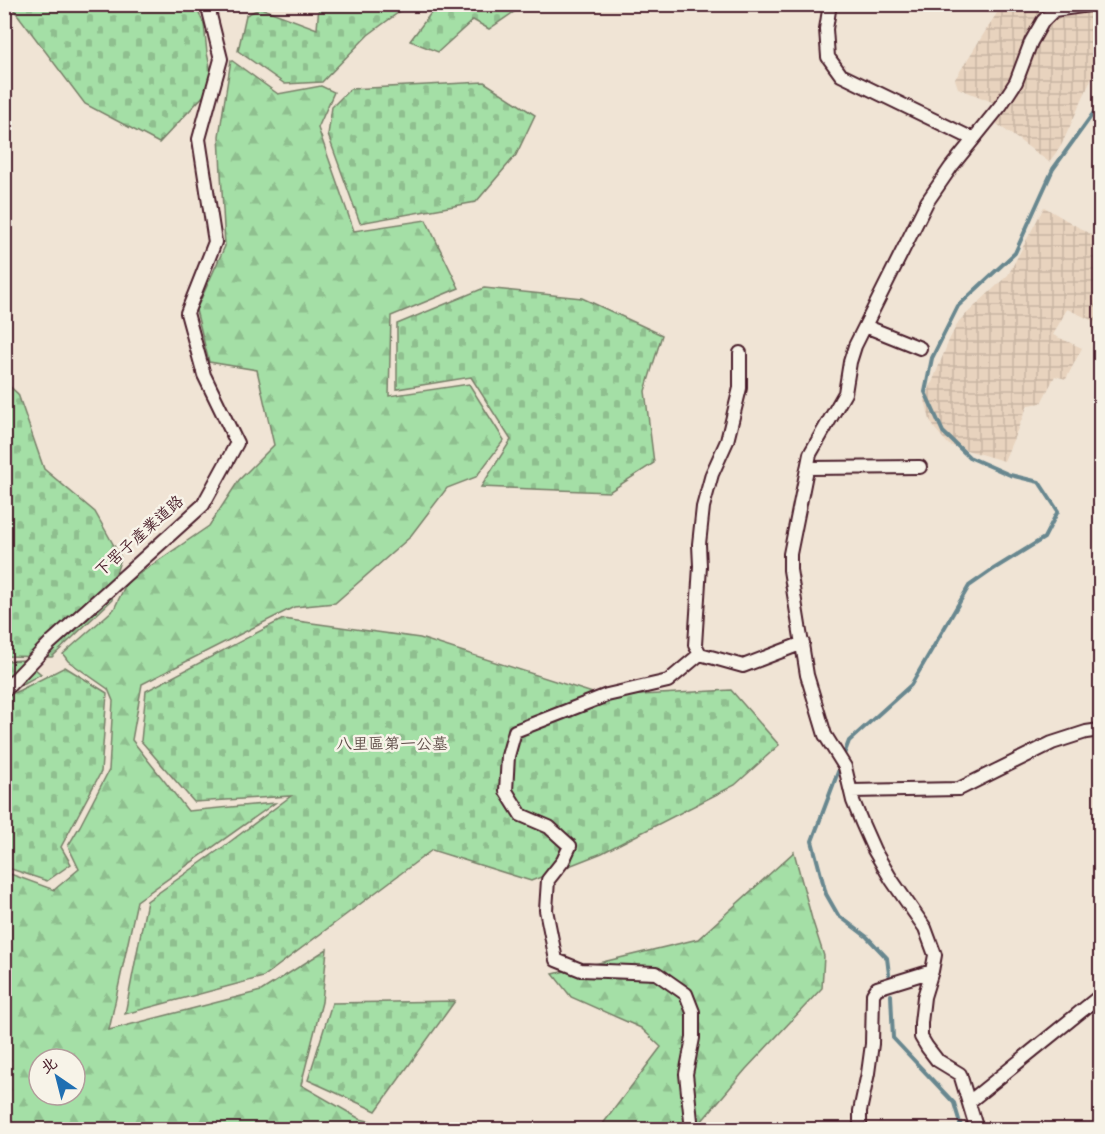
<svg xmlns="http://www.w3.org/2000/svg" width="1105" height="1134" viewBox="0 0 1105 1134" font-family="'Gochi Hand','LXGW WenKai TC',sans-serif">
  <defs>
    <pattern id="industrial-grid" width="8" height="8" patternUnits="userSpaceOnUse" patternTransform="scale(1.5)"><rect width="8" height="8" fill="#e8d3be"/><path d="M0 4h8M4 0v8" fill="none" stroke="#c8b5a3"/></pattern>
    <pattern id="forest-firs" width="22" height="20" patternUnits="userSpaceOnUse" patternTransform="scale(1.5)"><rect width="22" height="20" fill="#a4dfa6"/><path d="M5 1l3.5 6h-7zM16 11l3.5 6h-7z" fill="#8fbf8f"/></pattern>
    <pattern id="cemetery-stones" width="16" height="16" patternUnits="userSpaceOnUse" patternTransform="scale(1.5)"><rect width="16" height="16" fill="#a4dfa6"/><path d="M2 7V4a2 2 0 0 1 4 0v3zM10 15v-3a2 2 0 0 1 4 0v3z" fill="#8fbf8f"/></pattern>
  </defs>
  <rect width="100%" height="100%" fill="#f0e4d5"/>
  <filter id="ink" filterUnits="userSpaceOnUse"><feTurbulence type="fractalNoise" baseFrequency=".0167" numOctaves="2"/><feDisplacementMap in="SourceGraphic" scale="12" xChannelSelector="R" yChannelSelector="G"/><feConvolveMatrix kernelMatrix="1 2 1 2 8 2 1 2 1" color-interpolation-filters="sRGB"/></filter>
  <g filter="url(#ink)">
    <path fill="url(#industrial-grid)" d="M1002,5h98v55l-39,86 -12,16 -52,-38v-20l-39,-16 -3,-9z
      M1044,207l56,33v84l-33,-15 -14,26 29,13 -16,31 -11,-3 -14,27 -13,2 -24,56 -55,-16 -14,-16 -5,-9 -5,-20 25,-62 9,-17 49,-46z"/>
    <path fill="url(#forest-firs)" stroke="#777f68" stroke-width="1.5" fill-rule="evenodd" d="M231,60l47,34 43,-8 13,6 -16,36 36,103 72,-11 33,68 -68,28 -2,80 80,-12 35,56 -28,37 -29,11 -38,50 -74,65 -41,4 -152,77 -10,56 56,71 87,-8 -138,98 -28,129 152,-39 66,-42 -5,53 -21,83 59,34 43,10h-398v-257l49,18 25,-21 -11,-23 12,-20 29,-56 4,-69 -5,-12 -40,-28 -5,-7 51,-45 13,-27 82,-56 30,-46 35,-35 -17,-75 -48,-8 -13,-52 29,-64 -6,-110zM39,1059h36v36h-36z
      M24,660l17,14 -27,15 -9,1v-29z
      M794,852l18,67 12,37 -2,32 -76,81 -51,60h-96l62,-82 -20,-19 -70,-31 -18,-23 145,-35z"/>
    <path fill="url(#cemetery-stones)" stroke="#777f68" stroke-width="1.5" d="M12,5h183l9,19 3,29 5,23 -6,17 -47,50 -74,-39 -71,-94z
      M319,5h81l3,4 -35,26 -46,47 -37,2 -47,-33 8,-36 15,-7 56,21z
      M437,5v-1l87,1 -35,24 -16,-9 -35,32 -28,-11z
      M484,82l51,33 -19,40 -40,47 -116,21 -32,-88 4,-28 18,-18z
      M484,288l98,10 80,37 -17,56 9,72 -45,29 -128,-5 30,-47 -40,-63 -74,12v-65z
      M4,381l14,13 26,75 51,43 26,46 -5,15 -4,27 -60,57 -47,-1z
      M283,619l137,19 185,59 126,-7 48,55 -44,40 -133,68 -71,28 -99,-31 -169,127 -138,37 22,-113 76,-54 68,-51 -97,6 -53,-61 5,-50z
      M65,667l42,26 -6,79 -40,75 10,17 -24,17 -42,-14v-170l15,-7z
      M455,1001l-79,110 -68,-31 24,-77z"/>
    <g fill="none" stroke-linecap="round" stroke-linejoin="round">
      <path stroke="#67878f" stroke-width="4" d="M843,757l6,-16 62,-56 58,-99 23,-16 52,-32 14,-27 -19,-29 -29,-7 -41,-18 -26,-25 -18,-40 7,-34 26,-52 57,-53 38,-84 47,-65
        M841,764l-29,77 14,53 12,21 29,22 20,21 2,16
        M891,995l2,43 61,65 8,27"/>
      <defs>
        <path id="minor" d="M830,4l-4,25 2,28 13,18 132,64
          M865,326l55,22
          M740,353v35l-13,53 -15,33 -9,33 -4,37 1,22 -5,79 5,9 43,12 60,-23
          M807,468l113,-1
          M4,691l45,-47 154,-139 34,-62 -33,-68 -17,-62 28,-71 -16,-103 22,-80 -13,-52 -1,-3
          M851,791l108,-2 93,-46 34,-11 14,-2
          M969,1102l131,-106
          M692,1130l-6,-56 7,-36v-26l-7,-18 -30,-21 -75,-3 -25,-10 -10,-50 2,-30 15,-19 7,-15 -21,-19 -28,-12 -15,-24 2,-35 7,-25 92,-36 61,-14 32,-27
          M860,1130v-19l8,-38 4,-29 1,-50 4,-6 55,-17
          M977,1130l-17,-56 -23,-14 -10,-13 -6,-10v-14l3,-26 8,-26 3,-16 -10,-27 -34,-49 -17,-29 -12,-27 -9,-22 -8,-34 -20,-32 -18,-60 -17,-105v-16l20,-100 35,-61 5,-31 5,-16 72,-144 24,-35 50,-62 15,-23 15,-40 12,-21 11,-11 42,-6"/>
      </defs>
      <use href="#minor" stroke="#4a1f2b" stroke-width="16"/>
      <use href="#minor" stroke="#f7f3e8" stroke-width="12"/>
    </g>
  </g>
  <g text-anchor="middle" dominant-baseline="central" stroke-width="5" stroke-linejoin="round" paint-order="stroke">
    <g font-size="16" fill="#4a1f2b" stroke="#f7f3e8">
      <text transform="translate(141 538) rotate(-42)">下罟子產業道路</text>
    </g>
    <g font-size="16" fill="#604f4a" stroke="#f7f3e8">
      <text x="392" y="746">八里區第一公墓</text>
    </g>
  </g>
  <rect width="1105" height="1134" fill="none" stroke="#f7f3e8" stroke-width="24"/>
  <rect x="12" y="12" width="1081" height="1110" fill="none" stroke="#4a1f2b" stroke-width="2" filter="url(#ink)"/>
  <g transform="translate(57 1077) rotate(325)"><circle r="28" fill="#f7f3e8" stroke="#b29e9c" stroke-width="1.5"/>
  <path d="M0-4.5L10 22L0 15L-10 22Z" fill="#1f6fb2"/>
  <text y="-9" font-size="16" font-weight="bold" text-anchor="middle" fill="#4a1f2b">北</text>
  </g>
</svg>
